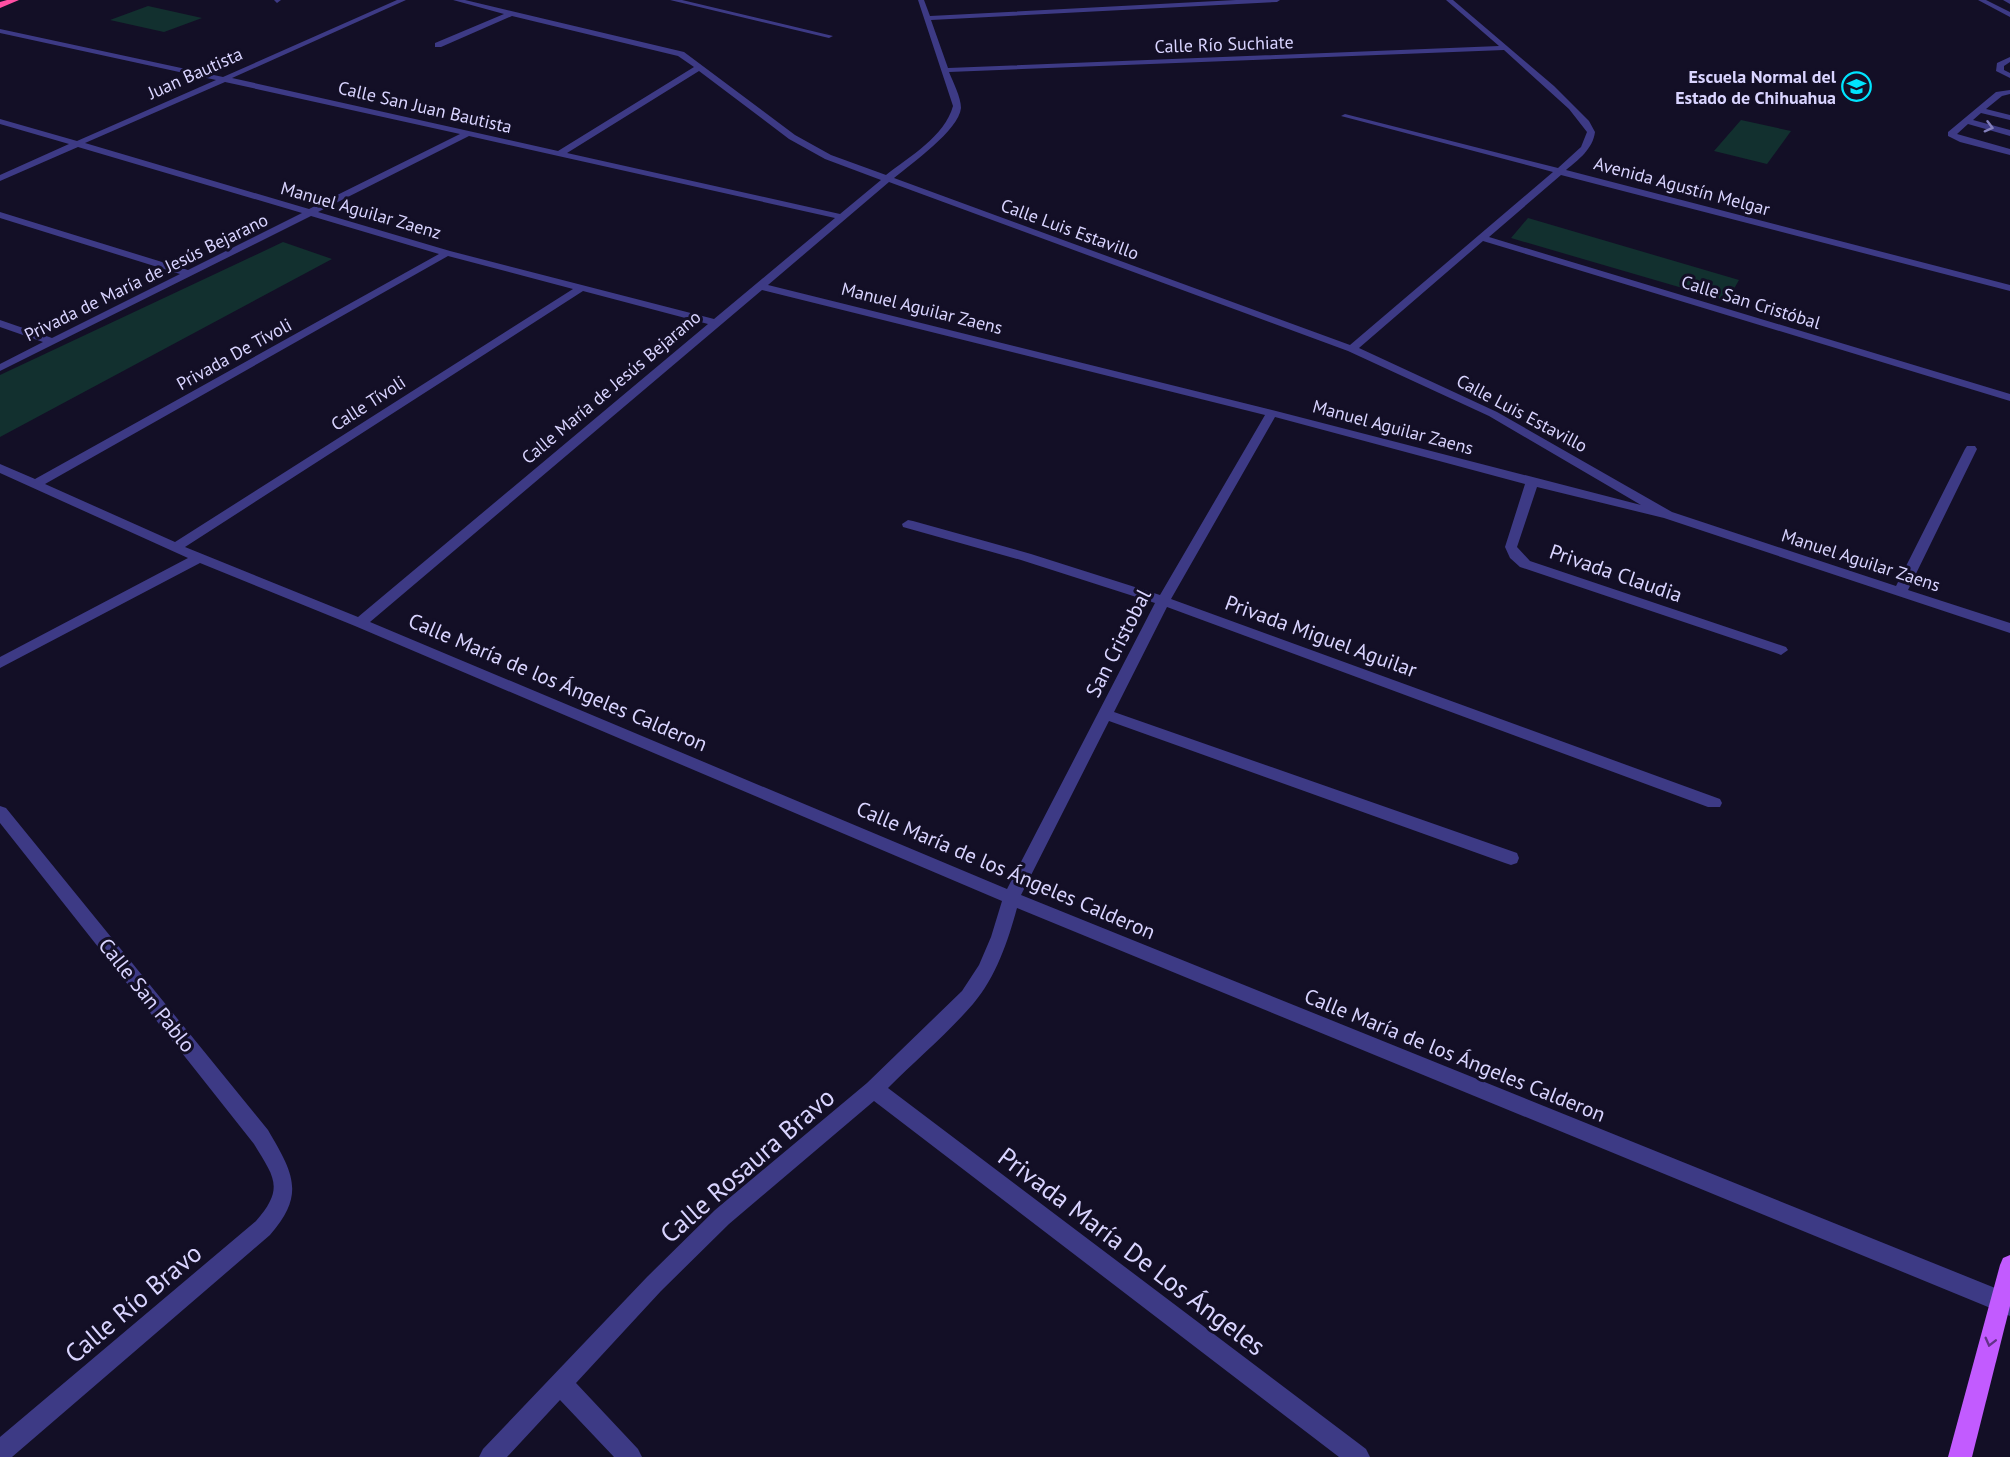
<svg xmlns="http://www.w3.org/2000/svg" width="2010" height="1457" viewBox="0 0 2010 1457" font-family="'PT Sans',sans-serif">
  <rect width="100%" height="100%" fill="#130f26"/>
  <path fill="#12302f" d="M148,6l54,12 -38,14 -54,-12z
    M1741,120l50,11 -24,33 -53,-13z
    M1528,218l211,62 -12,21 -216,-63z
    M283,242l49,17 -332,178v-62z"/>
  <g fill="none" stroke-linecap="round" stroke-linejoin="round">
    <path fill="#3d3a85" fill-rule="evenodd" d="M274,0h7l-4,3z
      M397,0h9l-174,78 326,73 136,-84 -16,-11 -166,-40 -71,31h-6v-4l69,-29 -51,-14h12l219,52 111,83 36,20 55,20c23,-18 59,-39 67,-69l-35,-106h6l6,16 306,-16h44l-3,2 -346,18 17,48 551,-22 -53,-46h7l101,86 35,35 6,11c-2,17 -17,28 -29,38l444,115v6l-449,-116 -72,62 521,157v7l-527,-160 -124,107 138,64 175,100 224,74 69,-137 2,-3h8l2,3 -69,141 102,33v10l-346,-115 -127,-31 -20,60 13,14 256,86 2,3 -7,5 -5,-2 -256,-86 -10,-9 -5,-11 20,-63 -250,-67 -104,182 549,200 2,4 -2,4h-12l-541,-200 -53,105 403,141 2,5 -2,5 -6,2 -6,-2 -396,-142 -88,174 989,399v22l-993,-408c-9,33 -21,69 -44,96 -26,30 -57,56 -85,84l478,361 4,8h-31l-465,-356 -145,123 -68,67 -85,92 62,66 4,8h-28l-54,-57 -53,57h-28l4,-8 164,-172 68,-67 152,-127 95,-92 17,-26 12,-28 11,-36 -647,-275 -155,-63 -200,105v-11l188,-99 -188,-85v-9l35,15 404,-225 -128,-38 -311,155v-7l43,-22 -43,-15v-7l52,18 128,-64 -180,-56v-6l188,58 114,-57 -224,-66 -78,34v-6l69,-31 -69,-20v-5l77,22 139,-61 -216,-47v-4l223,48zM1504,50l65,59 18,23 -6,15 -23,21 -213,-54 -4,2 212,56 -203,173 -456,-167c17,-14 65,-48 67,-70 0,-11 -8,-26 -12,-36zM699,71l90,68 36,20 56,21 -41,34 -273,-61zM225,82l235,52 -151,75 -224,-66zM469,136l366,82 -121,101 -264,-68 -132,-39zM889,182l459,169 141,65 152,89 -365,-94 -508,-126zM448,256l125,33 -398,253 -130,-58zM762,290l503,125 -105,180 -129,-41 -118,-33 -5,-1 -6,4 1,3 118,33 134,43 -148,286 -637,-267zM583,291l125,33 -350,293 -173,-70z
      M670,0h12l151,36 -4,2z
      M1978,0h8l24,12v5z
      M2003,0h7v4z
      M2010,57v5l-6,4v4l6,3v5l-14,-7 1,-8z
      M2010,90v4l-8,2 -16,13 24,6v5l-29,-7 -8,7 37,10v6l-42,-12 -11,10 53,15v6l-50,-13 -12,-6v-4l48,-40z
      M0,806l6,2 262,322c25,43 38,64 2,105l-258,222h-12v-20l256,-216c29,-33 18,-44 -2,-77l-254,-321z"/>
    <path fill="#c25bff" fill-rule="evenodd" d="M2010,1255v51l-38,151h-24l52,-192 3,-7z"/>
    <path fill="#ff4fa3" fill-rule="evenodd" d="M7,0h12l-19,8v-6z"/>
  </g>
  <defs><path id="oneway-chevron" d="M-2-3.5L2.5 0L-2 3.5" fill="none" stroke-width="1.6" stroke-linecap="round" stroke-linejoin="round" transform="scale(1.5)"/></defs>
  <use stroke="#837fbc" href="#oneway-chevron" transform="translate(1989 127) rotate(15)"/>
  <use stroke="#623188" href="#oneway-chevron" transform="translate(1990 1342) rotate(104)"/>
  <defs>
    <symbol id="university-ring" viewBox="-11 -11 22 22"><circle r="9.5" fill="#130f26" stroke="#00e5ff" stroke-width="1.5"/><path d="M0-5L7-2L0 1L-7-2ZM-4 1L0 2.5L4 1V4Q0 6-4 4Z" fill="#00e5ff"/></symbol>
  </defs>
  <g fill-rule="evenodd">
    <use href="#university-ring" x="1840" y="70" width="33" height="33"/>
  </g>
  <g text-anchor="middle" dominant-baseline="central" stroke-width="6" stroke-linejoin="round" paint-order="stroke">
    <g font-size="18" fill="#d9d4ff" stroke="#130f26">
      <text transform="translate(1224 44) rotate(-2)">Calle Río Suchiate</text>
      <text transform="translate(195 73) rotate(-24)">Juan Bautista</text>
      <text transform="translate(425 107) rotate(13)">Calle San Juan Bautista</text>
      <text transform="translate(1682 186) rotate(15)">Avenida Agustín Melgar</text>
      <text transform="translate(361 210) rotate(16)">Manuel Aguilar Zaenz</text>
      <text transform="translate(1070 229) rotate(20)">Calle Luis Estavillo</text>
      <text transform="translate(146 277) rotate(-26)">Privada de María de Jesús Bejarano</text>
      <text transform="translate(1751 302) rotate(17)">Calle San Cristóbal</text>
      <text transform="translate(922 308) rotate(14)">Manuel Aguilar Zaens</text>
      <text transform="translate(234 354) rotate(-29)">Privada De Tívoli</text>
      <text transform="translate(611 387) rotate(-40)">Calle María de Jesús Bejarano</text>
      <text transform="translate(368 403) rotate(-33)">Calle Tívoli</text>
      <text transform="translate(1522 413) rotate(28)">Calle Luis Estavillo</text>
      <text transform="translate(1393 427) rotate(15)">Manuel Aguilar Zaens</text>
      <text transform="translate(1861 560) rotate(18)">Manuel Aguilar Zaens</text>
    </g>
    <g font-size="18" font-weight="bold" fill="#d9d4ff" stroke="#130f26" text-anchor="end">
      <text x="1836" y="76">Escuela Normal del<tspan x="1836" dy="21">Estado de Chihuahua</tspan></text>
    </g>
    <g font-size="21" fill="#d9d4ff" stroke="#130f26">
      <text transform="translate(1616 573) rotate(19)">Privada Claudia</text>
      <text transform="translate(1321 636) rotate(20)">Privada Miguel Aguilar</text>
      <text transform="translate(1118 643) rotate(-63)">San Cristobal</text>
      <text transform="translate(558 682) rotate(23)">Calle María de los Ángeles Calderon</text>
      <text transform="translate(1006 870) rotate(23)">Calle María de los Ángeles Calderon</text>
      <text transform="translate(147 995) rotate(51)">Calle San Pablo</text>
      <text transform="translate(1455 1055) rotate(22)">Calle María de los Ángeles Calderon</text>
    </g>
    <g font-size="26" fill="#d9d4ff" stroke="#130f26">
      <text transform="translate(747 1165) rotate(-41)">Calle Rosaura Bravo</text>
      <text transform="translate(1132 1251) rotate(37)">Privada María De Los Ángeles</text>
      <text transform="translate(133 1303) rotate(-40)">Calle Río Bravo</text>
    </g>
  </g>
</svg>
